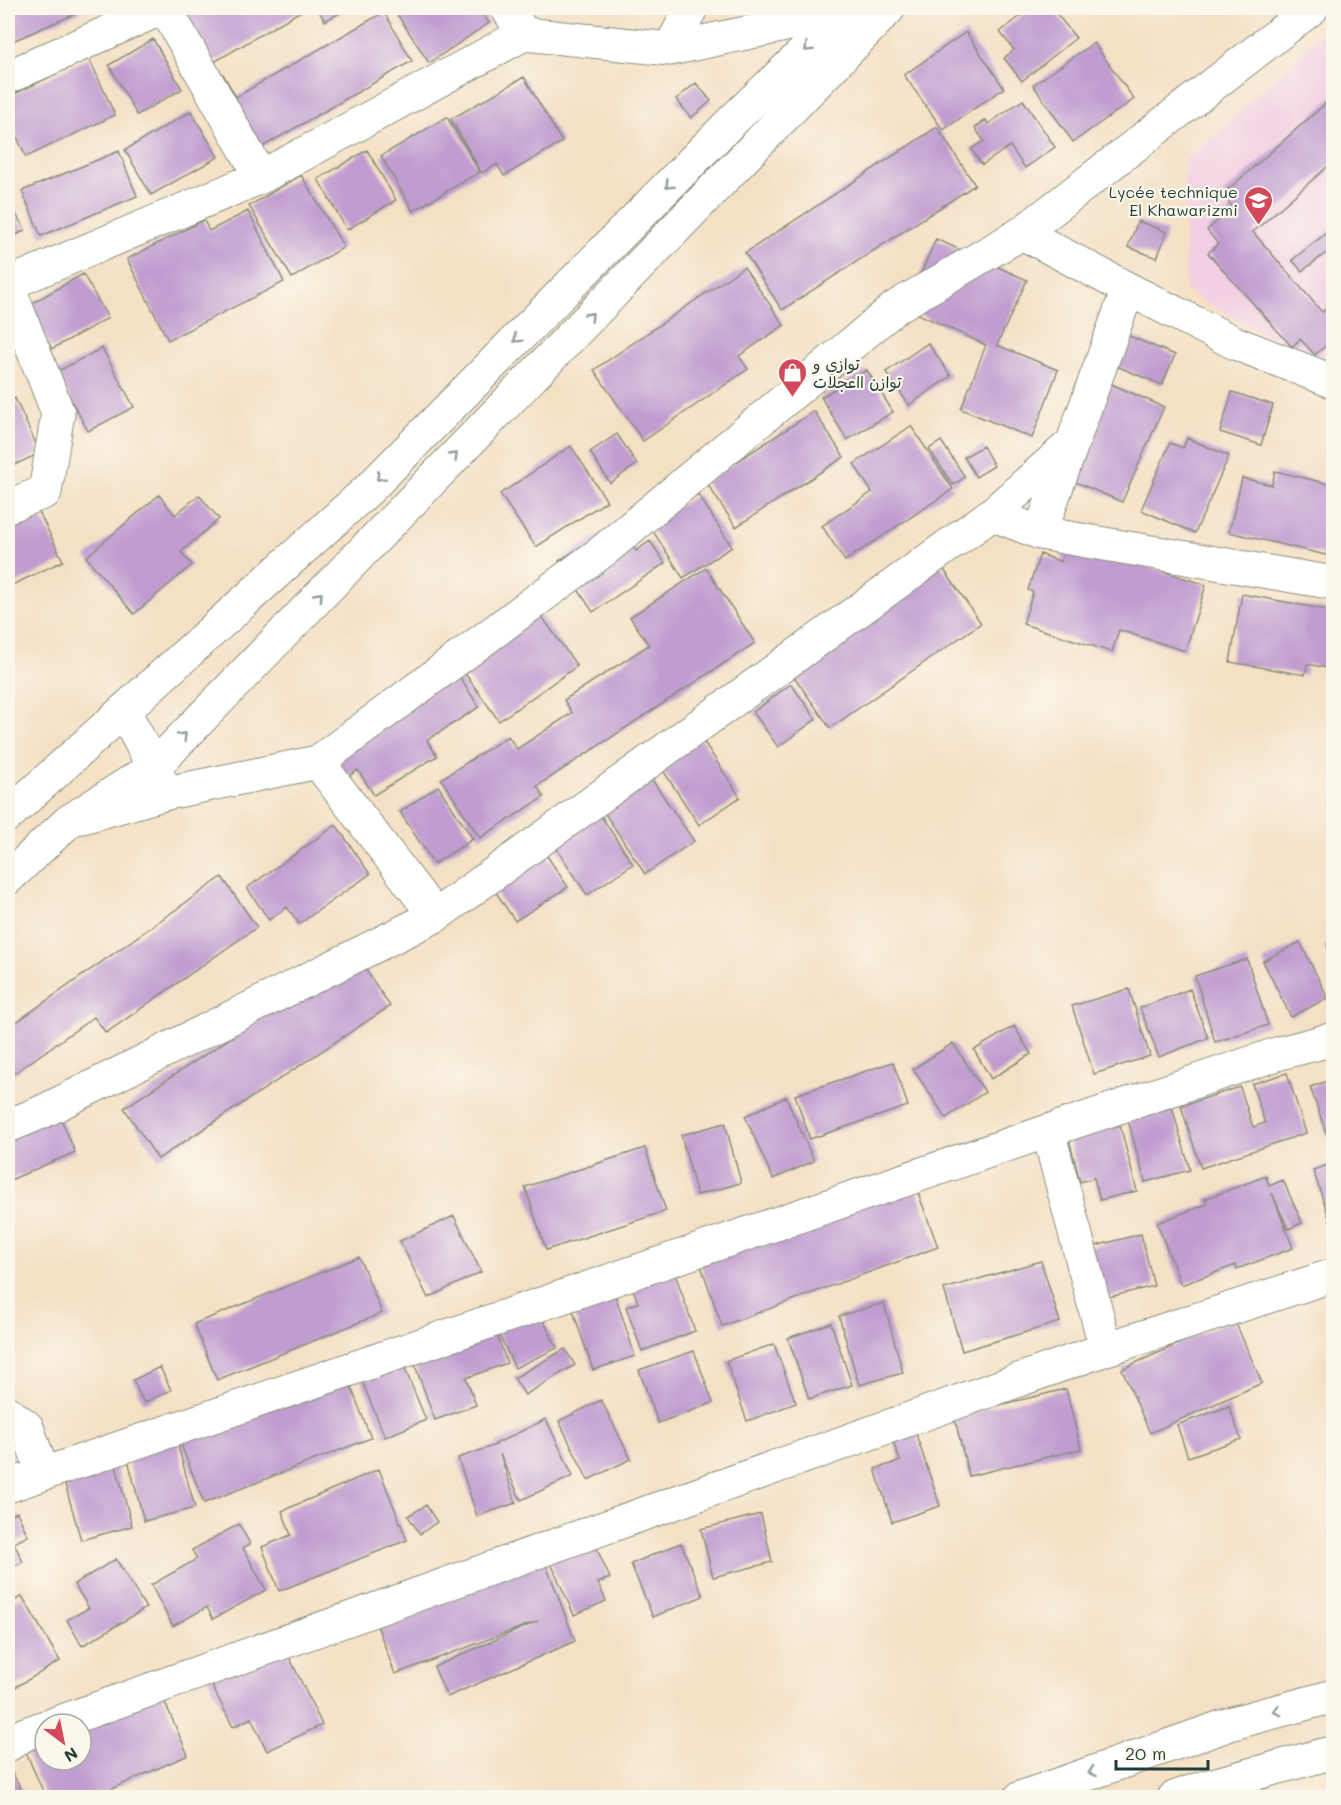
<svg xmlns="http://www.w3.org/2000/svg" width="1341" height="1805" viewBox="0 0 1341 1805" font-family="Mali,'Playpen Sans Arabic',sans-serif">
  <rect width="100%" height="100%" fill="#fbf7ec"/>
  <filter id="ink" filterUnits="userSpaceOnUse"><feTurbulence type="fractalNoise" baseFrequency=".0167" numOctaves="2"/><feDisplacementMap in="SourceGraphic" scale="12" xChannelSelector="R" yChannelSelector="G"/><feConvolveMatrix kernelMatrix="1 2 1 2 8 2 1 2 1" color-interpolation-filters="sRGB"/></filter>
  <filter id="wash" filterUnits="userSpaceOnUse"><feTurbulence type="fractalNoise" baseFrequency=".008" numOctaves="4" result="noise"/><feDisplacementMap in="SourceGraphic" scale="24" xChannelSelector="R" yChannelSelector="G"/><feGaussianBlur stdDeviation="1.35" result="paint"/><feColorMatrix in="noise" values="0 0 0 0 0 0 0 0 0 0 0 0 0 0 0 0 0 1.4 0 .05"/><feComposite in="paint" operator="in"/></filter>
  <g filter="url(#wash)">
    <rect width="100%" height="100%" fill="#f4e0c4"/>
    <path fill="#f2cfe2" d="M1333,22v347h-6l-141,-78 -2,-130 25,-20z"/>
    <g id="blocks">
      <path fill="#c09cd0" d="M8,8h81l-81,35z
        M196,8h110l-114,67 -28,-49z
        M317,8h32l-24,13z
        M407,8h71l11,15 -60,40 -32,-49z
        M1031,8h21l24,30 -54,43 -18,-23 10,-8 -14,-18z
        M384,12l28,49 -162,93 -41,-72 14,-8 13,23z
        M966,32l38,56 -61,42 -39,-55z
        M153,39l29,50 -45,26 -28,-50z
        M1094,43l40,56 -61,43 -40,-57z
        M89,58l26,57 -89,42 -18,-40v-20z
        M524,77l38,65 -58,34 -7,-12 -15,9 -31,-54z
        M696,83l15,18 -20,17 -15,-19z
        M1334,96v65l-81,71 69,80 12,-10v36l-19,17 -15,-16 -8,8 -84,-94 10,-9 -11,-14 26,-22 -10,-14z
        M1023,100l32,47 -30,21 -15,-22 -28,19 -11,-16 13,-8 -9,-13 11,-8 2,4z
        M191,111l27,46 -67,38 -26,-45z
        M447,117l33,55 -67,39 -32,-55z
        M937,127l38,58 -193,125 -37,-57z
        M367,150l29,50 -49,30 -29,-51z
        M119,151l18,45 -96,40 -19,-45z
        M301,175l43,72 -52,31 -43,-72z
        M8,200l17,30 -17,10z
        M248,211l36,71 -116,58 -41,-81 77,-39 5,11z
        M1138,221l29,11 -10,26 -29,-11z
        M1334,227v20l-32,24 -10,-11z
        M936,239l91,41 -30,65 61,25 -26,68 -71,-29 25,-64 -81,-37z
        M744,267l40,58 -45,31 9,13 -105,72 -49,-71z
        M83,274l25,44 -56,31 -25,-43z
        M1122,333l53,22 -13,30 -53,-22z
        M928,343l23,33 -42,29 -23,-33z
        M102,348l32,59 -46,24 -32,-59z
        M867,370l26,42 -46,28 -26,-43z
        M1102,380l62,27 -42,95 -58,-25z
        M1232,392l41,13 -12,40 -41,-13z
        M15,398l25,55 -32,15v-67z
        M814,411l30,46 -108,70 -30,-45z
        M911,426l42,63 -108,72 -23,-35 50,-34 -18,-28z
        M617,434l20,30 -27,19 -20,-31z
        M1187,438l42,18 -34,77 -54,-23 29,-67 13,5z
        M941,441l24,36 -12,8 -24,-36z
        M571,446l36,55 -71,46 -36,-53z
        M983,446l11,20 -18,11 -12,-20z
        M1275,471l59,14v72l-105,-25 13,-54 30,7z
        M698,494l34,53 -49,31 -34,-53z
        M159,495l16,20 24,-20 20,24 -38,33 11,13 -58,49 -48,-57z
        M38,510l25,51 -55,26v-62z
        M617,523l19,28 14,-10 15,22 -72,49 -34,-51z
        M1067,541l139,44 -21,66 -66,-21 -7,22 -89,-28 10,-32 -5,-2 12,-36 21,8z
        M933,554l48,69 -151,105 -40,-57z
        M706,568l49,75 -218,143 7,11 -64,41 -39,-59 67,-43 9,13 55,-36 -8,-13 85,-55 -19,-28z
        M526,594l51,72 -78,55 -51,-71z
        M1242,594l92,17v58l-27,-5 -2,11 -75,-13z
        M450,662l29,45 -52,33 10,16 -63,39 -16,-25 -13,8 -16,-24z
        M791,684l25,35 -38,28 -25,-35z
        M702,739l38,58 -41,28 -39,-59z
        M648,774l46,67 -49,33 -45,-68z
        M438,786l35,53 -39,25 -34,-52z
        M597,810l36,54 -46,31 -36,-55z
        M336,825l34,49 -71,50 -12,-17 -18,13 -22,-32z
        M537,841l31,46 -53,34 -30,-45z
        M222,877l35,50 -151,106 -12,-16 -85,60 -1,-49z
        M1300,942l28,56 -37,19 -28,-56z
        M1334,942v23h-1l-6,-21z
        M356,955l34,51 -232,153 -34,-51z
        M1247,959l21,66 -53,17 -20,-66z
        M1129,989l21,67 -56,18 -22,-68z
        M1190,989l18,49 -49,19 -19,-49z
        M1014,1026l17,28 -40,25 -17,-29z
        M953,1043l32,49 -39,26 -33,-49z
        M893,1062l15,44 -98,33 -15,-44z
        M1287,1073l19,60 -105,35 -20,-62 59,-19 13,40 12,-4 -13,-39z
        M1334,1079v54l-7,2 -17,-48z
        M786,1097l28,64 -41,18 -28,-63z
        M1172,1107l18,63 -45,12 -17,-62z
        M57,1109l18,43 -67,29v-62z
        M725,1123l16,60 -44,12 -16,-60z
        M1120,1125l17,66 -37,9 -6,-22 -14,4 -11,-43z
        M645,1148l21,63 -120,39 -21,-63z
        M1334,1163v66h-1l-20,-59z
        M1266,1176l3,10 14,-6 19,43 -14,6 -16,-36 21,55 -56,21 -1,-4 -55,20 -24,-62 50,-19 -2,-5z
        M913,1179l25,68 -216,79 -24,-69z
        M454,1216l27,56 -53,26 -28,-57z
        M1141,1234l13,52 -57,14 -13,-51z
        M359,1257l23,56 -165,67 -23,-56z
        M1041,1261l19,61 -98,29 -18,-62z
        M673,1268l22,63 -53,20 -16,-44 12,-4 -7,-20z
        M613,1288l22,68 -42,14 -23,-68z
        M884,1303l19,70 -44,12 -20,-69z
        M537,1307l20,41 -42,20 -20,-42z
        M1234,1319l28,64 -112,50 -28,-64z
        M831,1323l21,62 -43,14 -21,-61z
        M495,1330l12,33 -41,15 10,27 -41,15 -22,-60z
        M774,1344l22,59 -49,18 -21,-60z
        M565,1349l10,16 -50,30 -11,-17z
        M694,1351l19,52 -55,20 -19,-53z
        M403,1364l23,56 -41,17 -23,-56z
        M160,1367l11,23 -27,13 -11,-23z
        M346,1374l25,64 -167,65 -26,-66z
        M1066,1389l15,60 -112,27 -15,-60z
        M601,1400l30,59 -43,21 -29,-59z
        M1229,1406l12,33 -53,18 -11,-32z
        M546,1419l27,57 -52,24 -21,-46 16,49 -39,13 -19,-58 38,-13 -1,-1z
        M915,1431l25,75 -48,16 -17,-53 25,-8 -8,-22z
        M177,1442l18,66 -51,13 -17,-65z
        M115,1462l17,64 -51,14 -18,-63z
        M379,1469l28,71 -128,51 -17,-44 29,-12 -9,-24z
        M426,1505l11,17 -17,12 -12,-18z
        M17,1512l11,24 -14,7 9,19 -15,7v-56l1,3z
        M761,1514l11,48 -59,15 -12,-48z
        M239,1524l11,20 -7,4 23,42 -53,29 -6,-12 -34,19 -22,-41 46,-26 -5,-9z
        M593,1540l17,38 -12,5 8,18 -32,14 -25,-56z
        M681,1543l22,53 -50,21 -22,-53z
        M541,1551l34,90 -128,56 -13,-30 104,-46 -143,53 -22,-60z
        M116,1559l30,49 -64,38 -15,-26 22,-12 -15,-24z
        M22,1596l38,65 -46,27 -6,-10v-73z
        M282,1642l40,83 -55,26 -16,-33 -18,9 -25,-49z
        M160,1691l28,64 -97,43h-45l-21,-48 20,-9v19h36v-34z
        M8,1765l18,33h-18z"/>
    </g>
  </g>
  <g filter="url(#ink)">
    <use href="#blocks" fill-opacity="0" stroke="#8a8e7c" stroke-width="1.5"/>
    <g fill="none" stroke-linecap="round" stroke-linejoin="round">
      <defs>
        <path id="minor" d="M165,8l96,169
          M507,8l17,26 146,15 187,-39
          M670,49l21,-41
          M8,77l154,-69
          M1022,233l106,56 107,54 99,39
          M8,284l253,-107 263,-143
          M8,286l50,127 -13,79 -37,14
          M992,514l48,19 294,50
          M1040,533l88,-244
          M124,711l43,82 151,-31 117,154
          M318,762l285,-211 293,-244 126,-74 290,-225
          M83,817l84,-24
          M8,1126l34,-14 393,-196 557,-402 79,-70
          M1048,1131l58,218
          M8,1413l19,14 16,47
          M8,1486l1040,-355 232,-78 54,-14
          M54,1724l1052,-375 228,-74
          M8,1745l17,-11 20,-7"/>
        <path id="tertiary" d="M8,815l362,-327 362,-367 118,-113
          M8,878l60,-56 86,-55 735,-759"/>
        <path id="trunk" d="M1020,1798l213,-75 101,-27
          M1174,1798l28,-10 132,-36"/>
      </defs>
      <use href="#minor" stroke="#8a8e7c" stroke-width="35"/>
      <use href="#tertiary" stroke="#8a8e7c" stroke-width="35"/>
      <use href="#trunk" stroke="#8a8e7c" stroke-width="35"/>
      <use href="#minor" stroke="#fff" stroke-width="33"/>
      <use href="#tertiary" stroke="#fff" stroke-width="33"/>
      <use href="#trunk" stroke="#fff" stroke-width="33"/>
    </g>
    <defs><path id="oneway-chevron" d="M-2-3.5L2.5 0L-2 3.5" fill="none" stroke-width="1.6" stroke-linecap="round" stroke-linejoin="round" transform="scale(1.5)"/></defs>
    <g stroke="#8f9e9a">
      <use href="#oneway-chevron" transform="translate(808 48) rotate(136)"/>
      <use href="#oneway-chevron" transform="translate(669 185) rotate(135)"/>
      <use href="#oneway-chevron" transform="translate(590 316) rotate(-46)"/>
      <use href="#oneway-chevron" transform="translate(517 339) rotate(135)"/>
      <use href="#oneway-chevron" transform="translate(454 456) rotate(-46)"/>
      <use href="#oneway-chevron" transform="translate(380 477) rotate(135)"/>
      <use href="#oneway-chevron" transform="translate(319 596) rotate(-46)"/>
      <use href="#oneway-chevron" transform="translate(183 736) rotate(-46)"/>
      <use href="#oneway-chevron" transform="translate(1277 1711) rotate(165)"/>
      <use href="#oneway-chevron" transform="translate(1092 1772) rotate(161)"/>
    </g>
  </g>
  <defs>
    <symbol id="school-pin" viewBox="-11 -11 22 30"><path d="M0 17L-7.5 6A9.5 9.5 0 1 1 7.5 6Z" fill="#d1495b" stroke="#fbf7ec"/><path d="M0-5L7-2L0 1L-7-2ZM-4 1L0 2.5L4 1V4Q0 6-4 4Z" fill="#fff"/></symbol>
    <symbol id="shop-pin" viewBox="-11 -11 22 30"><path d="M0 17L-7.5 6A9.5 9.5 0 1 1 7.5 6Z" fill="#d1495b" stroke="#fbf7ec"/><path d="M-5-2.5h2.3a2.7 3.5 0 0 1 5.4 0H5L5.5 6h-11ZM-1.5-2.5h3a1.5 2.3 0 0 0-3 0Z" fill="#fff"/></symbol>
  </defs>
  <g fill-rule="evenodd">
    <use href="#school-pin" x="1242" y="184" width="33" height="45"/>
    <use href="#shop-pin" x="776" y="356" width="33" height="45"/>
  </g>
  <g text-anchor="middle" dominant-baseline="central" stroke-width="4.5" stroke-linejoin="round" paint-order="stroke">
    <g font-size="16" fill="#1f3d34" stroke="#fbf7ec" text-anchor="end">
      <text x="1238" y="191">Lycée technique<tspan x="1238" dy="18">El Khawarizmi</tspan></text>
      <text x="813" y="363" text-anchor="start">توازي و<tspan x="813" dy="18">توازن ااعجلات</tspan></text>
    </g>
  </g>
  <rect width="1341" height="1805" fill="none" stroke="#fbf7ec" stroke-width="30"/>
  <g transform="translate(63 1742) rotate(148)"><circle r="28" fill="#fbf7ec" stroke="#a3ada2" stroke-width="1.5"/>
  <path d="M0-4.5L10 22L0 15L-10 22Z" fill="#d1495b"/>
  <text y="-9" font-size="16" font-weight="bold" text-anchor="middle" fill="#1f3d34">N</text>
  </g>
  <path d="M1116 1760v9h92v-9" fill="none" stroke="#1f3d34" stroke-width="3"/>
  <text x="1125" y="1760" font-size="18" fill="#1f3d34" stroke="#fbf7ec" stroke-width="4.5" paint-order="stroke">20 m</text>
</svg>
